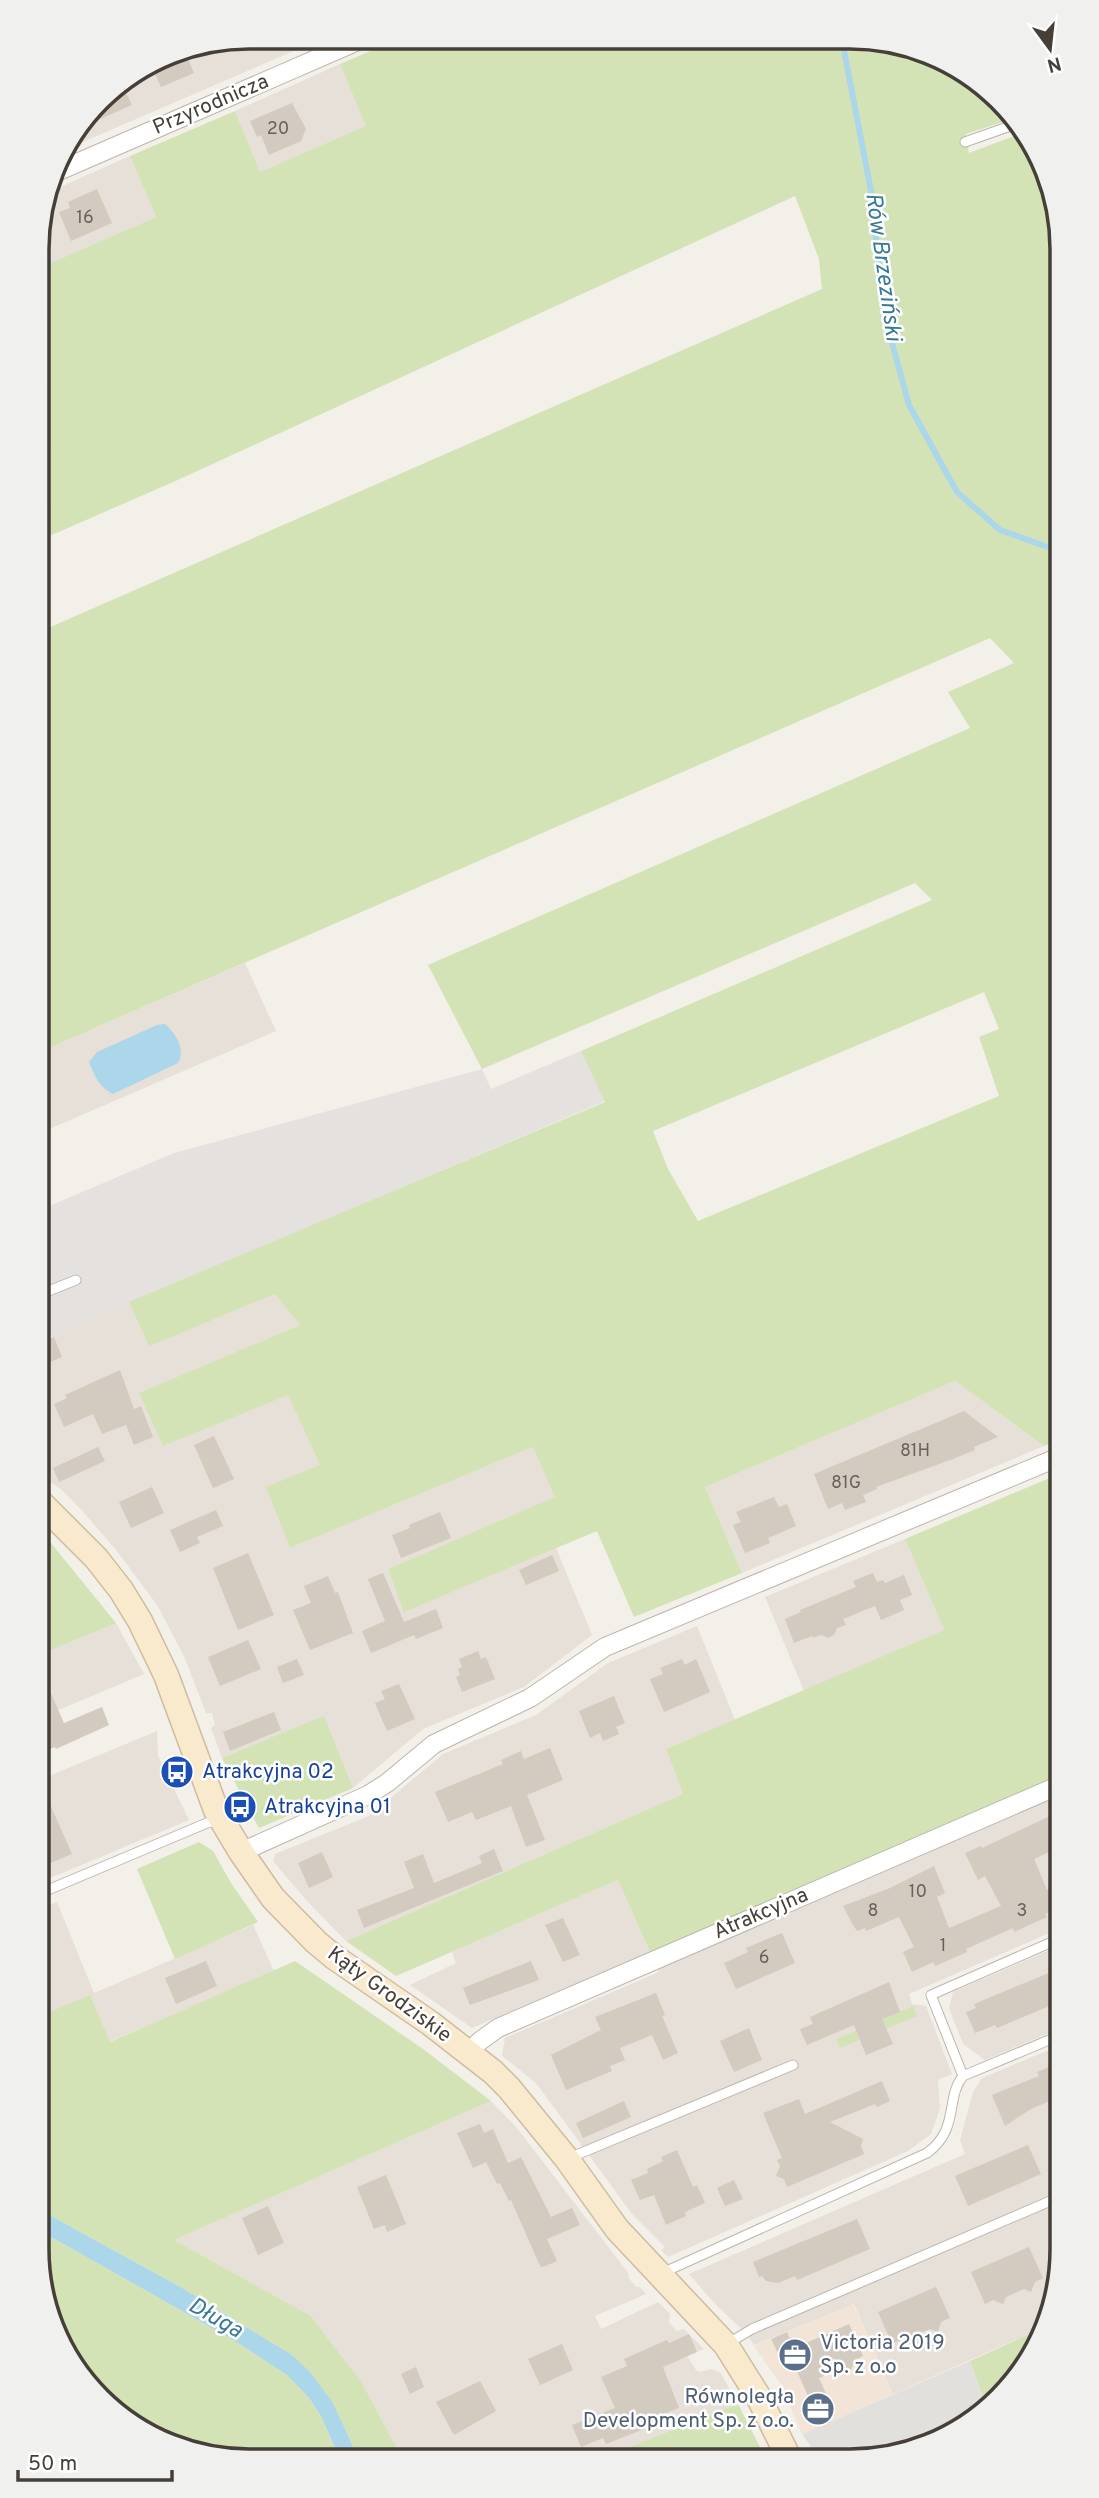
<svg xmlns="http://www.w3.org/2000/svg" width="1099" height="2498" viewBox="0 0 1099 2498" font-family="Overpass,sans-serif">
  <rect width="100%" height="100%" fill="#f3efe9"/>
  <path fill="#e6e0d8" d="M249,37h77l-264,114 47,-61 59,-37z
    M340,64l27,62 -107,46 -25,-61z
    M130,156l26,61 -119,52v-34l12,-43z
    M245,963l31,68 -236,102v-81z
    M275,1294l25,31 -160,68 23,53 125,-52 32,71 -30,83 243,-101 23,50 -168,72 17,42 151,-63 36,87 -68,52 -101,42 -70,59 -29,-71 -102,41 -11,-30 4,-3 -3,-12h-6l-22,-57 -27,-51 -41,-55 -31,-36 -23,-24 -21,-15v-134l88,-39 20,43z
    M955,1381l89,65 -302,127 -37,-86z
    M905,1539l39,91 -140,61 -39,-94z
    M116,1623l28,51 -102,43v-63z
    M697,1626l38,94 -69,29 17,45 -337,147 -39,-40 -34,-40 2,-7 94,-38 74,-62 93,-39 72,-52z
    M157,1731l1,25 31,64 -146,61 -1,-102z
    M1060,1795l1,133 -152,66 3,10 14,2 26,68 -14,6 2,28 -9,26 -23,17 -240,106 -7,-7 4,-3 -33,-33 -96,-131 -34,-27 3,-18 152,-65 3,-5z
    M618,1880l32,72 -178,76 -62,-43 46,-22 -4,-11z
    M57,1902l37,91 159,-68 21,46 -165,71 -66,-27v-108z
    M1061,1945v83l-76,32 -22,-16 -14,-36 4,-16z
    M1061,2045l1,218 -15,63 -154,68 -39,-90 -100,41 -8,-12 -31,-29 -26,-30 276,-120 -5,-14 13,-48 9,-14z
    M491,2101l26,27 112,146 -1,3 8,10h4l6,7 -51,22 6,13 57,-27 12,12 -1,8 4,5 4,4 7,-2 20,20 -17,7 9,14 4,2 11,-3 9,3 18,32 -129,51 -208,1 -39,-73 -51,-67 -137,-76z"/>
  <path fill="#f2e4d7" d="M853,2304l40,90 -91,40 -22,-51 -26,-37z"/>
  <path fill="#e5e1de" d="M581,1051l24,50 -564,240 -1,-131 134,-57 308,-84 9,20z"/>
  <path fill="#d3e3b6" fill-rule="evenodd" d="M401,38l490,3 99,49 25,28 -49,16 3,19 58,-22 28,63 4,1246 -15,6 -89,-65 -250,106 37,86 -108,44 -37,-86 -193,81 -16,-43 167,-72 -22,-50 -243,101 -24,-61 54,-22 -32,-70 -125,51 -24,-53 161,-68 -25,-31 -126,52 -20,-44 476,-200 -24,-51 351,-151 -17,-17 -433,186 -54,-104 542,-237 -22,-36 66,-29 -24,-25 -950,414 -1,-420 783,-343 -3,-30 -24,-63 -615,283 -142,62 -1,-272 119,-52 -26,-61 105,-45 25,61 106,-46 -26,-62zM984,992l15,37 -20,8 20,59 -301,125 -30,-52 -15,-38z
    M1059,1474l1,301 -410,177 -32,-72 -222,96 -50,-35 337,-147 -17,-45 278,-119 -39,-91z
    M42,1532l74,91 -74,31z
    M324,1716l29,72 -94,40 -37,-70z
    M199,1842l14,9 18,32 27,39 -83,37 -38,-90z
    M295,1961l128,88 68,52 -317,139 137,76 51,67 39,73 -43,1 -25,-54 -41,-48 -108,-66 -140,-77 -1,-197 47,-20 20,47z
    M913,2006l4,10 -77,32 -4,-9z
    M44,2233l191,108 52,34 22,23 12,18 18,41h-131l-99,-49 -44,-53 -21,-51z
    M1047,2326l-37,63 -23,19 -17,-47z
    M738,2404l23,45 -14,6h-138z"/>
  <path fill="#e2e0dd" d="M970,2361l17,47 -18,16 -64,30h-89l-14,-20z"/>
  <path fill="#acd6e9" d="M165,1024c11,10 21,25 13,39l-65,31c-14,-7 -18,-17 -24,-32l8,-10 60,-27z
    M44,2212l140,77 108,66 19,18 22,30 25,54h-19l-18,-41 -12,-18 -22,-23 -52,-34 -191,-108z"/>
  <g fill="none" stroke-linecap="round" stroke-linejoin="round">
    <path stroke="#acd6e9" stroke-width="6" d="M842,40l29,151 13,123 25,91 48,87 43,38 56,20"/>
  </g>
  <path fill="#d3cac0" d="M184,50l10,23 -33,14 -10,-23 17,-11z
    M123,86l9,19 -52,23 27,-35z
    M292,103l14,26 -5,12 -32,14 -8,-20 -4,2 -7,-16z
    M97,189l15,34 -41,18 -12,-29 11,-4 -2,-6z
    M54,1337l8,20 -21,9v-24z
    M120,1370l14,39 7,-3 12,31 -19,8 -8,-20 -24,9 -9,-20 -29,13 -10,-23 13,-6 -2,-3z
    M964,1411l34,26 -24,10 1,3 -22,9 -77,28 1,2 -14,6 3,7 -21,8 -3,-7 -14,6 -14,-35z
    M214,1436l20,43 -21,9 -19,-43z
    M98,1447l7,14 -46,21 -6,-14z
    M152,1487l12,26 -33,15 -12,-26z
    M774,1497l5,10 8,-3 9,22 -28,12 2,5 -25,10 -12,-28 8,-3 -5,-10z
    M216,1510l7,16 -26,11 3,6 -20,9 -10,-22z
    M440,1512l11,26 -50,20 -9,-23 18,-7 -1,-3z
    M248,1553l26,62 -36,15 -25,-62z
    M552,1555l7,16 -33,14 -7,-15z
    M383,1573l21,49 32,-13 7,19 -27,11 -2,-4 -43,18 -9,-22 23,-10 -17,-42z
    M873,1573l4,9 6,-2 2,3 19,-8 8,20 -12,5 4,10 -23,10 -6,-14 -32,13 3,6 -9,3 -3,7 -6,3 -7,-3 -8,3 -1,-2 -18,7 -9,-24 16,-7 -1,-2 56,-23 -3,-6z
    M328,1576l7,17 3,-1 15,41 -43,17 -17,-40 18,-7 -7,-17z
    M248,1640l13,29 -41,17 -12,-29z
    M478,1651l3,8 5,-2 9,22 -33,13 -6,-15 4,-2 -2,-6 4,-2 -3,-8z
    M297,1659l7,16 -21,8 -6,-16z
    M682,1659l3,6 11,-6 14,33 -46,20 -14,-33 13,-5 -3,-6z
    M42,1673l22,50 38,-16 7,18 -53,24 -1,-2 -13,5z
    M399,1684l16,35 -28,12 -12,-28 10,-4 -4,-8z
    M614,1696l11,27 -9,4 3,7 -16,7 -3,-8 -10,5 -11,-27z
    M274,1712l7,18 -51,21 -7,-19z
    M550,1748l13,32 -36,15 18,45 -19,7 -15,-41 -35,14 -4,-8 -24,10 -13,-30 68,-28 -2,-4 20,-9 3,8z
    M42,1786l30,68 -29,12v-2z
    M1054,1814l6,13v20l-26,12 13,31 13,-7 1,24 -16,7 2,3 -33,15 -1,-4 -47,21 1,3 -32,14 -2,-4 -21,10 -9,-20 11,-5 -15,-30 -33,14 -1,-3 -8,3 -4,-6 -10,-19 47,-18 44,-22 11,27 -8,4 12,31 52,-22 -16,-30 -7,4 -13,-27 16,-7 1,2z
    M494,1849l9,22 -139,57 -7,-18 57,-22 -10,-26 19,-8 11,29 48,-20 -3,-7z
    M322,1852l11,25 -24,11 -11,-25z
    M563,1918l17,37 -17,7 -18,-37z
    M782,1933l13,30 -59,26 -12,-26 24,-11 -2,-4z
    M206,1961l11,25 -41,18 -11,-26z
    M531,1961l8,19 -69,25 -7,-17z
    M1061,1968v33l-64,27 -2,-3 -20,8 -9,-21 10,-4 -2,-4z
    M889,1982l11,30 -18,7 11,25 -27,11 -12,-30 -47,20 -7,-16 13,-5 -3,-7z
    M656,1993l9,22 -3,1 16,37 -15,7 -11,-25 -32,13 5,12 -15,6 2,5 -46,19 -15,-35 50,-25 -6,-13z
    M749,2028l13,32 -28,12 -14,-31z
    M1061,2062v34l-30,13 -26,17 -13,-31 47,-19 -2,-4z
    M882,2081l8,20 -13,6 -2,-3 -45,18 33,17 -2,7 3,8 -77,33 -3,-8 -8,-3 4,-10 -3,-6 5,-2 -19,-45 36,-14 6,15z
    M624,2101l7,16 -48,21 -7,-15z
    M480,2124l4,9 9,-4 15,34 13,-6 30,60 21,-9 8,17 -33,14 10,22 -14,6 -3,-1 -29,-66 -2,1 -9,-18 -3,1 -11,-22 -13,6 -16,-35z
    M1028,2145l13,29 -73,32 -13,-30z
    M677,2150l16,37 4,-2 8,18 -20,9 1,4 -20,9 -12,-30 -14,5 -9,-20 17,-7 -1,-4 16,-8 -2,-4z
    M386,2175l20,49 -19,8 -2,-7 -11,4 -17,-42z
    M734,2180l9,19 -18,7 -8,-18z
    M268,2206l16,37 -26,12 -16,-37z
    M857,2219l13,30 -73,31 -2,-4 -17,7 -12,-2 -4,-5 -3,1 -6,-15z
    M1029,2247l14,31 -8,4 -4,10 -7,-3 -18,8 -3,7 -10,-4 -8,4 -14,-32z
    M936,2287l14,31 -9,4 -3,10 -8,-3 -17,7 -3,8 -10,-4 -8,4 -14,-32z
    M849,2324l14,32 -8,4 -4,10 -7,-3 -25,11 13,29 -16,7 -28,-63z
    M787,2332l7,16 -15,7 -8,-16z
    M689,2334l8,18 -34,15 16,41 -23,9 2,5 -14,7 -38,15 -3,-6 -22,9 -9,-22 43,-17 -14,-31 26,-11 -3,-7 43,-19 2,3z
    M562,2344l11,26 -33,15 -12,-26z
    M416,2367l8,20 -14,7 -9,-20z
    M480,2381l16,30 -42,24 -18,-33z"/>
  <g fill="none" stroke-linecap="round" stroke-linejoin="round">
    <defs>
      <path id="lane" d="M965,142l54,-19
        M41,1294l35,-14
        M43,1892l164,-69 13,-3
        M963,2076l-32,-81 130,-57
        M569,2158l224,-93
        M660,2274l267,-121c33,-24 18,-55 36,-77l98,-41
        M727,2344l25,-15 310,-133"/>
      <path id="street" d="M54,173l313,-136
        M241,1852l127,-57 19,-12 47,-39 96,-46 75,-51 454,-190
        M468,2053l12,-12 18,-13 562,-243"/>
      <path id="secondary" d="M41,1503l55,55 25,32 19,31 26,54 50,135 25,42 32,46 43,44 18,15 96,66 63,49 16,16 58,71 50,70 109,116 32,51 29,58"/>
    </defs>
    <use href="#lane" stroke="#bdb6ad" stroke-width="11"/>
    <use href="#street" stroke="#bdb6ad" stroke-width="20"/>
    <use href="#secondary" stroke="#cebc9d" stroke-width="27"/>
    <use href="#lane" stroke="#fff" stroke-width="9"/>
    <use href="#street" stroke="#fff" stroke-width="18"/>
    <use href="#secondary" stroke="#f9eacd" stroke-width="24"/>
  </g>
  <defs>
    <symbol id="bus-disc" viewBox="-11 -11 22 22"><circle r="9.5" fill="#1a4fb4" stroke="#fff"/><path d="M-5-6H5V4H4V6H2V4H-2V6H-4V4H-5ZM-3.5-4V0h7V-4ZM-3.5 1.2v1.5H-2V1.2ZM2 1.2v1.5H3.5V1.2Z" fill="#fff"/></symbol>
    <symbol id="office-disc" viewBox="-11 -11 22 22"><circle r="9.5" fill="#5c6f8a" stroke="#fff"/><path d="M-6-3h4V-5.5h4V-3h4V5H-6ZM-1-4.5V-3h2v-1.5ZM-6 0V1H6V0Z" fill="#fff"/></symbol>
  </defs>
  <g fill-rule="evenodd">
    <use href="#bus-disc" x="158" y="1753" width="38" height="38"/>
    <use href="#bus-disc" x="221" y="1788" width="38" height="38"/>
    <use href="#office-disc" x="776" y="2336" width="38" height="38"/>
    <use href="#office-disc" x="799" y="2390" width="38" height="38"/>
  </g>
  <g text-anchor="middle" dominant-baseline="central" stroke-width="5" stroke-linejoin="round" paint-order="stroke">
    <g font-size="18" fill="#69625a">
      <text x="278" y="129">20</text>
      <text x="85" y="218">16</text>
      <text x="915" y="1451">81H</text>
      <text x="846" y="1483">81G</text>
      <text x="918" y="1892">10</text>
      <text x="873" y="1911">8</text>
      <text x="1022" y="1911">3</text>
      <text x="943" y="1946">1</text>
      <text x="764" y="1958">6</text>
    </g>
    <g font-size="21" fill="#463f38" stroke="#fff">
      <text transform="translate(211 105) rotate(-23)">Przyrodnicza</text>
      <text transform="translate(761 1914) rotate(-23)">Atrakcyjna</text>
      <text transform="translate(389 1995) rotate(36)">Kąty Grodziskie</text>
    </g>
    <g font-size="21" fill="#164399" stroke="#fff" text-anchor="start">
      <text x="202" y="1772">Atrakcyjna 02</text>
      <text x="264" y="1807">Atrakcyjna 01</text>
    </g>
    <g font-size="21" fill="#4e5e75" stroke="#fff" text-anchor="start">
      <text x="820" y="2343">Victoria 2019<tspan x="820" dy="24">Sp. z o.o</tspan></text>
      <text x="794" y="2397" text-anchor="end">Równoległa<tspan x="794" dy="24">Development Sp. z o.o.</tspan></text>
    </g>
    <g font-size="23" font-style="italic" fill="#387998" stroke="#fff">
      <text transform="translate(882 267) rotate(82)">Rów Brzeziński</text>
      <text transform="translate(215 2319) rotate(30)">Długa</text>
    </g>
  </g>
  <path d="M0 0H1099V2498H0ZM249 49H850A200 200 0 0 1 1050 249V2249A200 200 0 0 1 850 2449H249A200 200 0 0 1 49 2249V249A200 200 0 0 1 249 49Z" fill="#f0f0ef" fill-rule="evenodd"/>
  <path fill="none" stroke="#463f38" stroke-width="3.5" d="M249 49H850A200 200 0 0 1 1050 249V2249A200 200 0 0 1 850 2449H249A200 200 0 0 1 49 2249V249A200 200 0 0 1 249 49Z"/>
  <g transform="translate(1050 49) rotate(165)" stroke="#ffffff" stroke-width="5" paint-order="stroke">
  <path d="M0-5L12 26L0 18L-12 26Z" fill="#463f38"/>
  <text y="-10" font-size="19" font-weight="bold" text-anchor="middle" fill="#463f38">N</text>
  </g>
  <path d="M18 2470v10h154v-10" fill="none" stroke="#463f38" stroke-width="3.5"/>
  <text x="28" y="2470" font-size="21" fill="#463f38" stroke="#ffffff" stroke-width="5" paint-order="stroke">50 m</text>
</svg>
